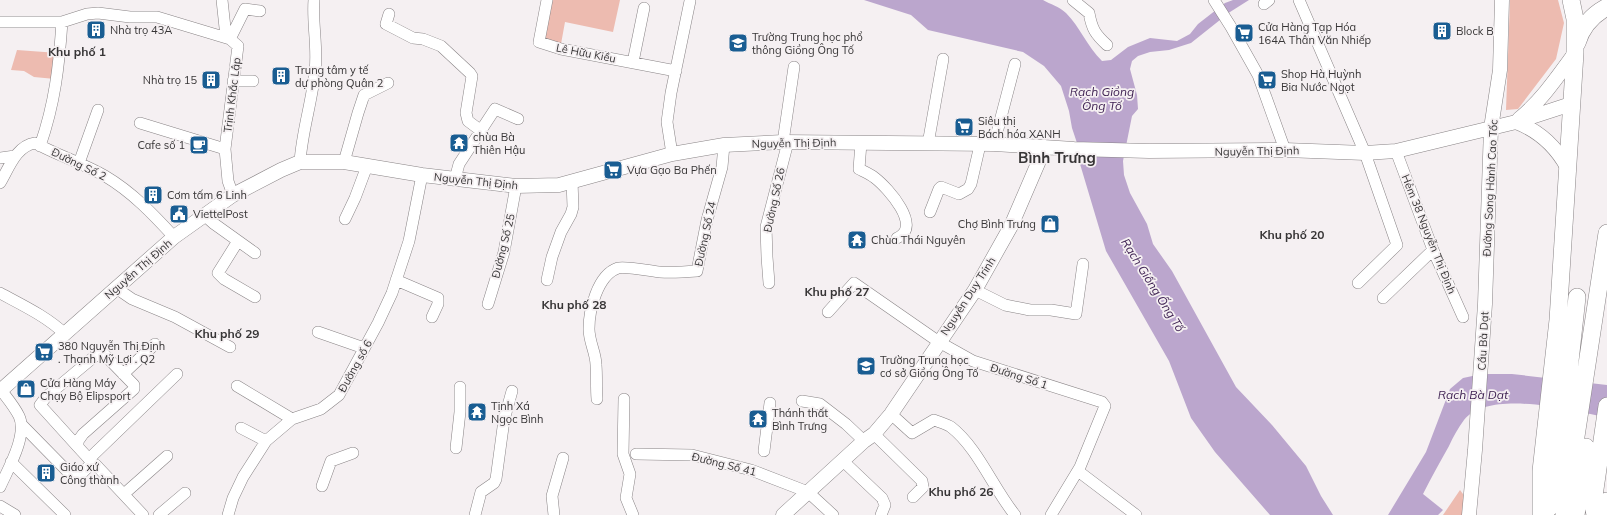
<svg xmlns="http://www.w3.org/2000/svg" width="1607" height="515" viewBox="0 0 1607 515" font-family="Mulish,sans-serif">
  <rect width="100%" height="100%" fill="#f5f0f2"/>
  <path fill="#edbbb0" d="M551,0h69l-7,32 -48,-10 -4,22 -18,-4z
    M1510,0h48l6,23 -8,36 -38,50 -12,1z
    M17,50l41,3 -3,26 -21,-2 -10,-6 -13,-1z
    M1460,490l6,8 -4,17h-19z"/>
  <path fill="#bba6cd" d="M864,0h179c7,4 17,7 23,13 14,14 21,33 36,48l9,-1 17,-13 22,-9 27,3 13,-7 8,-10 27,-21 8,-3h16l-19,12 -39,31 -22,7 -19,2 -12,4 -6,5 -2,8 7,26 1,14 -6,7 -9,45 1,14 6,18 17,31 6,20 19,27 64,116 36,38 34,41 15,30 12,19h-63l-55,-63 -24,-34 -22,-57 -63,-110 -26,-87 -3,-21 -5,-15 -3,-17 -8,-25 -17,-20 -21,-14 -95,-22 -17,-15z
    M1482,374h30l95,11v33c-34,-8 -118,-29 -143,2 -6,8 -11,17 -15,26 -9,16 -18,32 -26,48l20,16 -5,5h-50l38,-63 24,-63 13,-11z"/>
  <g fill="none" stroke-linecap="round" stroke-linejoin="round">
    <defs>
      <path id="minor" d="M222,0l4,37
        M547,0l-8,42 22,7 115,22
        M1073,0l16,13c3,16 6,21 18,32
        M1214,0l17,27 27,48 27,75
        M1299,0l66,153 32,92 -39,38
        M1264,4l5,-4
        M389,14l-3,10 27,14 10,1 18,7 29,27 2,3 -6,37 2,8 12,9
        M0,22h62l25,-8 11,-1 32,4h27l73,22 8,7 -13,103 3,32 5,14
        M230,39l15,-30 15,2
        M633,62l11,-54
        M233,81h20
        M140,123l85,26
        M783,142l11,-75
        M861,143l-2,26c6,3 11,5 16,9 13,10 48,49 22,60
        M928,144l15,-85
        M994,144l21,-80
        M40,146c15,-43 19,-80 22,-124
        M1396,151l37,99 30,67
        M672,154l-5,-32 4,-29 19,-92
        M0,158l15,-2
        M300,162c2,-31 12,-60 15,-91 3,-23 -3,-48 -1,-71
        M344,162l14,-49 6,-18 24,-12
        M79,163l19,-53
        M455,179l4,-15 36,-55 23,10
        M0,183c9,-15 16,-37 35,-40 22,12 47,20 70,33 27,16 48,38 69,61
        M930,212l9,-23 2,-2 18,7 9,-5 3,-5 9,-39
        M204,215l9,8 42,30
        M345,219l10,-21 12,-32
        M238,241l-20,32 6,6 31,18
        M396,280l42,18v6l-6,13
        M547,280l5,-23 9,-25 10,-18 2,-7 -1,-26
        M769,283l-2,-26 -1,-30 22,-85
        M116,288l16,11 43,18 55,30
        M975,290l30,15 25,5h21l25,4 7,-50
        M0,293c22,12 46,23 65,41
        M1383,298l50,-48
        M488,304l16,-52 12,-66
        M828,312l26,-29 85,59 34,19 129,41 3,4 -25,61 -29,48
        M318,332l46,16
        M123,374l32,-30
        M237,386l55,33
        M597,399c-1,-12 0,-22 -1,-34 0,-12 -7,-23 -7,-36 0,-18 8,-54 29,-61 7,-2 33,3 42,4 12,1 25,0 37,-1l10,-51 15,-53 2,-22
        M624,399l-1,55 7,20 -4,24 7,17
        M802,401l18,3 26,20 18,17
        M891,414l21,19 22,-13c5,2 13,4 17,7 27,21 42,61 64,88
        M21,424l52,53 8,-3 10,-10 5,1 47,50
        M241,428l25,13
        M874,434l48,47 1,6 -10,10
        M78,447l-38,-42 6,-8 55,-46 33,34v4l-51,45 -5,7v6l11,12
        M456,448l4,-36v-25
        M764,451l6,-48
        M636,454l56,1 59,15 57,22 25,23
        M843,461l39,37 3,7 -4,10
        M11,462l54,53
        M93,465l-4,-6 4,-4 84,-81
        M1078,471l58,44
        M322,486l9,-25 22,-8
        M0,487c8,-18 28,-52 19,-71 -5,-10 -12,-18 -18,-26
        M124,494l43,-38
        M0,506l15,9
        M159,515l26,-22
        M228,515l5,-17 10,-21 23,-36 26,-22 29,-10 18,-14 39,-72 14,-30 17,-52 13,-66
        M475,515l6,-23 13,-9 2,-4 8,-59 8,-29
        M554,515l-2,-19 11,-38"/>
      <path id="major" d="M1519,119c23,-19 39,-43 56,-66
        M1516,122c23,9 39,23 51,45
        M0,391l174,-154 59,-42 48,-25 19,-8h44l78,13 94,11 43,-1 113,-31 52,-9 59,-3 211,2 80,5 75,2 136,-1 80,3 31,-2 120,-29 55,-18
        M783,515l81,-74 10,-7 17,-20 84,-124 36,-64 34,-79
        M1469,515l6,-65 10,-146 6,-176 9,-58 2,-70"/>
      <path id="highway" d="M1577,43c5,-17 15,-28 30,-36
        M1541,515v-44l17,-151 17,-267v-34l-4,-19
        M1543,515l9,-11 16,-124 9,-83
        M1564,515l43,-282
        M1576,515l10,-68
        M1595,515l-2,-12 14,-97
        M1602,515l5,-14"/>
    </defs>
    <use href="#minor" stroke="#898486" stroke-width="12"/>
    <use href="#major" stroke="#898486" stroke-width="15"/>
    <use href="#highway" stroke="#898486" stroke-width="18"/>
    <use href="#minor" stroke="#fff" stroke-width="11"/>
    <use href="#major" stroke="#fff" stroke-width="14"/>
    <use href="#highway" stroke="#fff" stroke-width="17"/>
  </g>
  <defs>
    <symbol id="building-square" viewBox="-11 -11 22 22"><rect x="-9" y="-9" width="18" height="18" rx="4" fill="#195d92" stroke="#f5f0f2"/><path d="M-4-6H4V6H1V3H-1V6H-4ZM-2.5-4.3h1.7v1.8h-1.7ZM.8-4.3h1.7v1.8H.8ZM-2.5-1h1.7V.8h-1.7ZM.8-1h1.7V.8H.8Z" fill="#fff"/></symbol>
    <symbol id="supermarket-square" viewBox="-11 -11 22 22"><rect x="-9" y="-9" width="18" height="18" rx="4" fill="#195d92" stroke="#f5f0f2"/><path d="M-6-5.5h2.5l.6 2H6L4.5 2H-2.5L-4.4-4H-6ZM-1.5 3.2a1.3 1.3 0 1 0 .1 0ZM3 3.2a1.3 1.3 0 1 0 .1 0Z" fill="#fff"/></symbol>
    <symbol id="school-square" viewBox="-11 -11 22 22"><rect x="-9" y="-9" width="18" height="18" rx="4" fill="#195d92" stroke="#f5f0f2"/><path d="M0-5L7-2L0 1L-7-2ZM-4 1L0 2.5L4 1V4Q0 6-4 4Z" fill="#fff"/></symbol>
    <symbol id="temple-square" viewBox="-11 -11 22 22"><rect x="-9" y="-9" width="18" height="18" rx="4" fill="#195d92" stroke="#f5f0f2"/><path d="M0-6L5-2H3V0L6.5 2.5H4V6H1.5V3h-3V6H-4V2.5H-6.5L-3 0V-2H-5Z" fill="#fff"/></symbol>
    <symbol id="cafe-square" viewBox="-11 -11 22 22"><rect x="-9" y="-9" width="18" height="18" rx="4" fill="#195d92" stroke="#f5f0f2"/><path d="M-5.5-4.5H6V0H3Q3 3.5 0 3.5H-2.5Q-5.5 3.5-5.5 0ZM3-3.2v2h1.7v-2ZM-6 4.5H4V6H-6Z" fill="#fff"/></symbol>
    <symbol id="civic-square" viewBox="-11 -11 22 22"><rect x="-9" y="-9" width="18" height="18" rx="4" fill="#195d92" stroke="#f5f0f2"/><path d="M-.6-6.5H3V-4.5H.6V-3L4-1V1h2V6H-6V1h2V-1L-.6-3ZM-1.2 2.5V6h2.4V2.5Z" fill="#fff"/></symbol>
    <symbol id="shop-square" viewBox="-11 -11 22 22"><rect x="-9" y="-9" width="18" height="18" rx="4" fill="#195d92" stroke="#f5f0f2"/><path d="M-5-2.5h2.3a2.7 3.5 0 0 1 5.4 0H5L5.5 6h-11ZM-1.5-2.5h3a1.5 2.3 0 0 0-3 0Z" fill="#fff"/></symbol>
  </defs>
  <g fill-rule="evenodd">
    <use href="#building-square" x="85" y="19" width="22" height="22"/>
    <use href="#building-square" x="1431" y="20" width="22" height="22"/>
    <use href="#supermarket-square" x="1233" y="22" width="22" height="22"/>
    <use href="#school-square" x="727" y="32" width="22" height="22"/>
    <use href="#building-square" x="270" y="65" width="22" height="22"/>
    <use href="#building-square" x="200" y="69" width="22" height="22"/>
    <use href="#supermarket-square" x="1256" y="69" width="22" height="22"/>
    <use href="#supermarket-square" x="953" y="116" width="22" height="22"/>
    <use href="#temple-square" x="448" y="132" width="22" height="22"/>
    <use href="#cafe-square" x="188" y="134" width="22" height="22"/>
    <use href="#supermarket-square" x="602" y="159" width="22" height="22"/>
    <use href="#building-square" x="142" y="184" width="22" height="22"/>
    <use href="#civic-square" x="168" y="203" width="22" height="22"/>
    <use href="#shop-square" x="1039" y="213" width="22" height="22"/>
    <use href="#temple-square" x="846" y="229" width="22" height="22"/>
    <use href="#supermarket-square" x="33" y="341" width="22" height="22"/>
    <use href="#school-square" x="855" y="355" width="22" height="22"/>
    <use href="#shop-square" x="15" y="378" width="22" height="22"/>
    <use href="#temple-square" x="466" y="401" width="22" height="22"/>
    <use href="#temple-square" x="747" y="408" width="22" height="22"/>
    <use href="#building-square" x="35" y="462" width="22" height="22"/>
  </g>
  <g text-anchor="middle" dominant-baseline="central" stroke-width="3.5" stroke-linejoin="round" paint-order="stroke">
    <g font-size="11" fill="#373536" stroke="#f5f0f2" text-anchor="start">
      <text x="1258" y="27">Cửa Hàng Tạp Hóa<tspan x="1258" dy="13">164A Thân Văn Nhiếp</tspan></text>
      <text x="110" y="30">Nhà trọ 43A</text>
      <text x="1456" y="31">Block B</text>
      <text x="752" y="37">Trường Trung học phổ<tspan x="752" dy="13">thông Giồng Ông Tố</tspan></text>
      <text x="295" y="70">Trung tâm y tế<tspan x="295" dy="13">dự phòng Quân 2</tspan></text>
      <text x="1281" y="74">Shop Hà Huỳnh<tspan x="1281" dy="13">Bia Nước Ngọt</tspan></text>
      <text x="197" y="80" text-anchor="end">Nhà trọ 15</text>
      <text x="978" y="121">Siêu thị<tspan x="978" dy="13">Bách hóa XANH</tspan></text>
      <text x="473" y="137">chùa Bà<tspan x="473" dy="13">Thiên Hậu</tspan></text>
      <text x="185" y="145" text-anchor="end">Cafe số 1</text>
      <text x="627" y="170">Vựa Gạo Ba Phến</text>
      <text x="167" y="195">Cơm tấm 6 Linh</text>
      <text x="193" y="214">ViettelPost</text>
      <text x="1036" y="224" text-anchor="end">Chợ Bình Trưng</text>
      <text x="871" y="240">Chùa Thái Nguyên</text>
      <text x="58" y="346">380 Nguyễn Thị Định<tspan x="58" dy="13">. Thạnh Mỹ Lợi . Q2</tspan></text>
      <text x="880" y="360">Trường Trung học<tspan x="880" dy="13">cơ sở Giồng Ông Tố</tspan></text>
      <text x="40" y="383">Cửa Hàng Máy<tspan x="40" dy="13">Chạy Bộ Elipsport</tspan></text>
      <text x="491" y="406">Tịnh Xá<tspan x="491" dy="13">Ngọc Bình</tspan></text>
      <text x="772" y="413">Thánh thất<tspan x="772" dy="13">Bình Trưng</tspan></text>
      <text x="60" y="467">Giáo xứ<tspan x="60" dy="13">Công thành</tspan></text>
    </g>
    <g font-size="11" fill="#373536" stroke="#f5f0f2">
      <text transform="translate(586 53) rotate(11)">Lê Hữu Kiều</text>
      <text transform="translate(232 95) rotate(-83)">Trịnh Khắc Lập</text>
      <text transform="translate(794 143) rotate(-1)">Nguyễn Thị Định</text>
      <text transform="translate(1257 151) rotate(-1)">Nguyễn Thị Định</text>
      <text transform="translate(79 164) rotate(26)">Đường Số 2</text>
      <text transform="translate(476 181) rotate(6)">Nguyễn Thị Định</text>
      <text transform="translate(1490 188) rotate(-87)">Đường Song Hành Cao Tốc</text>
      <text transform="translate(774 200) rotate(-78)">Đường Số 26</text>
      <text transform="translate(705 234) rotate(-78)">Đường Số 24</text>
      <text transform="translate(1429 234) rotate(68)">Hẻm 38 Nguyễn Thị Định</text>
      <text transform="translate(503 246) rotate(-76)">Đường Số 25</text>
      <text transform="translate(138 269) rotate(-41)">Nguyễn Thị Định</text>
      <text transform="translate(968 296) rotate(-57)">Nguyễn Duy Trinh</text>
      <text transform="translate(1483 341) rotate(-87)">Cầu Bà Dạt</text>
      <text transform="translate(355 366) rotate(-61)">Đường số 6</text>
      <text transform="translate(1019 376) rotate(18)">Đường Số 1</text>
      <text transform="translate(724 464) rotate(14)">Đường Số 41</text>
    </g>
    <g font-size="12" font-weight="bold" fill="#373536" stroke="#f5f0f2">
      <text x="77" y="51">Khu phố 1</text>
      <text x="1292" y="234">Khu phố 20</text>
      <text x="837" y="291">Khu phố 27</text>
      <text x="574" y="304">Khu phố 28</text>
      <text x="227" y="333">Khu phố 29</text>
      <text x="961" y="491">Khu phố 26</text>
    </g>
    <g font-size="12" font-style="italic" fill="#3e2152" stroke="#f5f0f2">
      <text x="1102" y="91">Rạch Giồng<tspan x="1102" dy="14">Ông Tố</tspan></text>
      <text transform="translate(1153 285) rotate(58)">Rạch Giống Ống Tố</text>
      <text x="1473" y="394">Rạch Bà Dạt</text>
    </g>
    <g font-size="15" font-weight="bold" fill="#373536" stroke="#f5f0f2">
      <text x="1057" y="157">Bình Trưng</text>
    </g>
  </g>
</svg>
